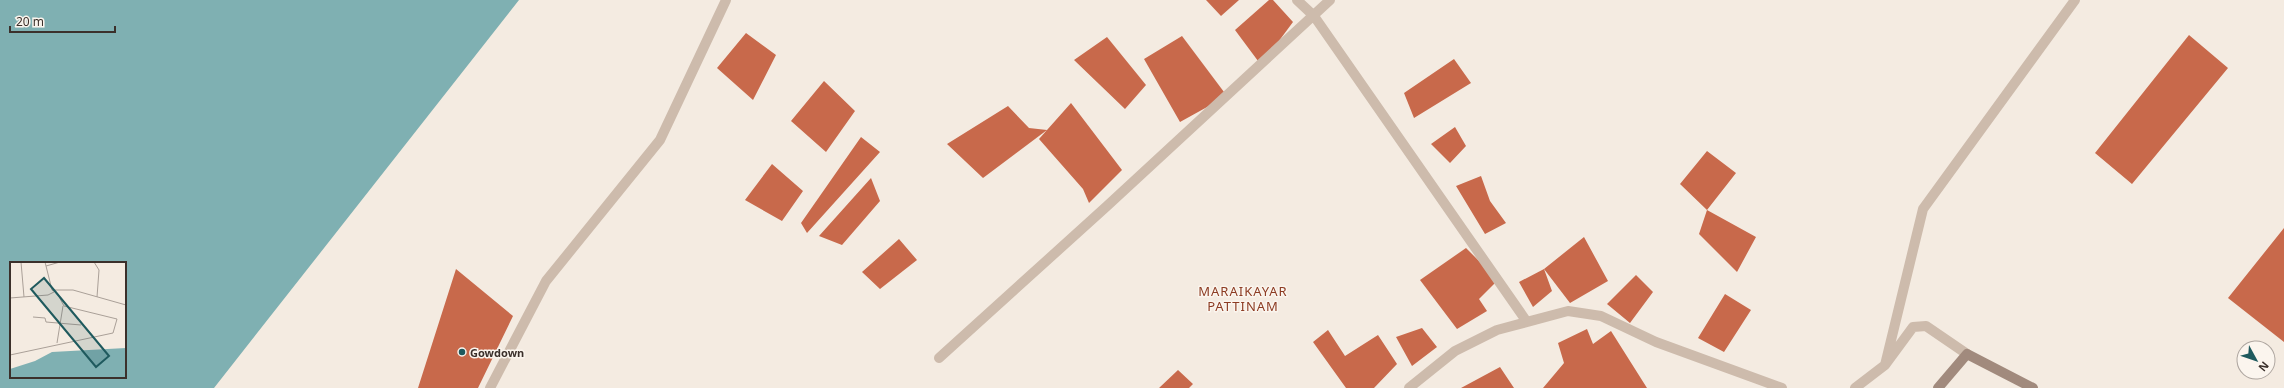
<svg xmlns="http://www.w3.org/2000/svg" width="2284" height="388" viewBox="0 0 2284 388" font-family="'Noto Sans',sans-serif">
  <rect width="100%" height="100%" fill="#f4ebe1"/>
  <path fill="#7fb0b2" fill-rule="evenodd" d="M0,0h519l-305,388h-214zM11,263h114v114h-114z"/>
  <path fill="#c8694b" d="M1206,0h33l-18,16z
    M1269,0h4l20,22 -32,43 -26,-35z
    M746,33l30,22 -23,45 -36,-32z
    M2189,35l39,33 -96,116 -37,-31z
    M1182,36l45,60 -47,26 -36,-63z
    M1107,37l39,48 -21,24 -51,-49z
    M1454,59l17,24 -57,35 -10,-25z
    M824,81l31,30 -29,41 -35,-31z
    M1071,103l51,67 -33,33 -6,-14 -44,-50z
    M1008,106l21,22 18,2 -64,48 -36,-34z
    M1455,127l11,19 -16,17 -19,-19z
    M861,137l19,15 -73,81 -6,-10z
    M1707,151l29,22 -29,37 -27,-26z
    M772,164l31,27 -21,30 -37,-21z
    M1481,176l9,25 16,22 -21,11 -29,-48z
    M871,178l9,23 -38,44 -23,-9z
    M1707,210l49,27 -19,35 -38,-38z
    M2284,228v114l-56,-44z
    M1584,237l24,44 -38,22 -26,-34z
    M899,239l18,21 -37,29 -18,-17z
    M1466,248l32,32 -19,19 8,12 -30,18 -37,-49z
    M456,269l57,47 -35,72h-60z
    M1544,269l8,22 -19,16 -14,-25z
    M1636,275l17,17 -23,31 -23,-19z
    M1725,294l26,16 -27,42 -26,-14z
    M1422,328l15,19 -25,19 -16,-29z
    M1587,329l6,15 18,-13 36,57h-104l21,-25 -6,-20z
    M1328,330l17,26 33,-21 19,29 -23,24h-28l-33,-46z
    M1500,367l14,21h-53z
    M1178,370l15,14 -4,4h-30z"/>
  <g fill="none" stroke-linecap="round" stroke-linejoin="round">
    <path stroke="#cdbbac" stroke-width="10" d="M1297,0l17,16 213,306
      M939,358l168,-152 223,-206
      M1885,365l38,-156 152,-209
      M490,388l56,-107 114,-141 66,-140
      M1409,388l46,-37 42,-21 71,-19 33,5 55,26 126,46
      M1855,388l30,-23 28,-38 13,-1 41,28"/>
    <path stroke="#a18a7d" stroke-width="10" d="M1938,388l29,-34 66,34"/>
  </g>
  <circle fill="#1f5a5e" stroke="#fbf5ee" stroke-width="1.5" cx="462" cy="352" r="4"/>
  <g text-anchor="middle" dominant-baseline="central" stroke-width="3" stroke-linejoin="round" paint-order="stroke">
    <g font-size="11" font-weight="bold" fill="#3b302b" stroke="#fbf5ee" text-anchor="start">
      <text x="470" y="352">Gowdown</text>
    </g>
    <g font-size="13" letter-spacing="1" fill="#8c3b22" stroke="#fbf5ee">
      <text x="1243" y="291">MARAIKAYAR<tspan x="1243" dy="15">PATTINAM</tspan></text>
    </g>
  </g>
  <g transform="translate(10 262)">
    <rect width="116" height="116" fill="#f4ebe1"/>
    <path d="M116,86v30h-116v-9l25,-8 17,-9z" fill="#7fb0b2"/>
    <path fill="none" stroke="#aaa098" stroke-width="1" d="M11,0l3,35M35,0l7,28h21l53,15M84,0l5,8 -2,27M36,4l14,-4M0,36l38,-3 6,-3M23,55l12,1 1,4 35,3M47,81l6,-37M0,93l103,-22 4,-14 -53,-13 -7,-13 -5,-3"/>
    <path fill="#1f5a5e" fill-opacity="0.15" stroke="#1f5a5e" stroke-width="2" d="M34,16l65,78 -13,11 -65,-78z"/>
    <rect width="116" height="116" fill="none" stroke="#3b302b" stroke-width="2"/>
  </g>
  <g transform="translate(2256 360) rotate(130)"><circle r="19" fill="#fbf5ee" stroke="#aea6a0"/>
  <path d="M0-3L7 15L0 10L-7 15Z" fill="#1f5a5e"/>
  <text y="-6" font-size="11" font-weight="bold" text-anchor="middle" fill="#3b302b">N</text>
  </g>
  <path d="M10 26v6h105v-6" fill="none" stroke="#3b302b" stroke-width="2"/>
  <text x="16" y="26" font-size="12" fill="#3b302b" stroke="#fbf5ee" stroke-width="3" paint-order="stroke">20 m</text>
</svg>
